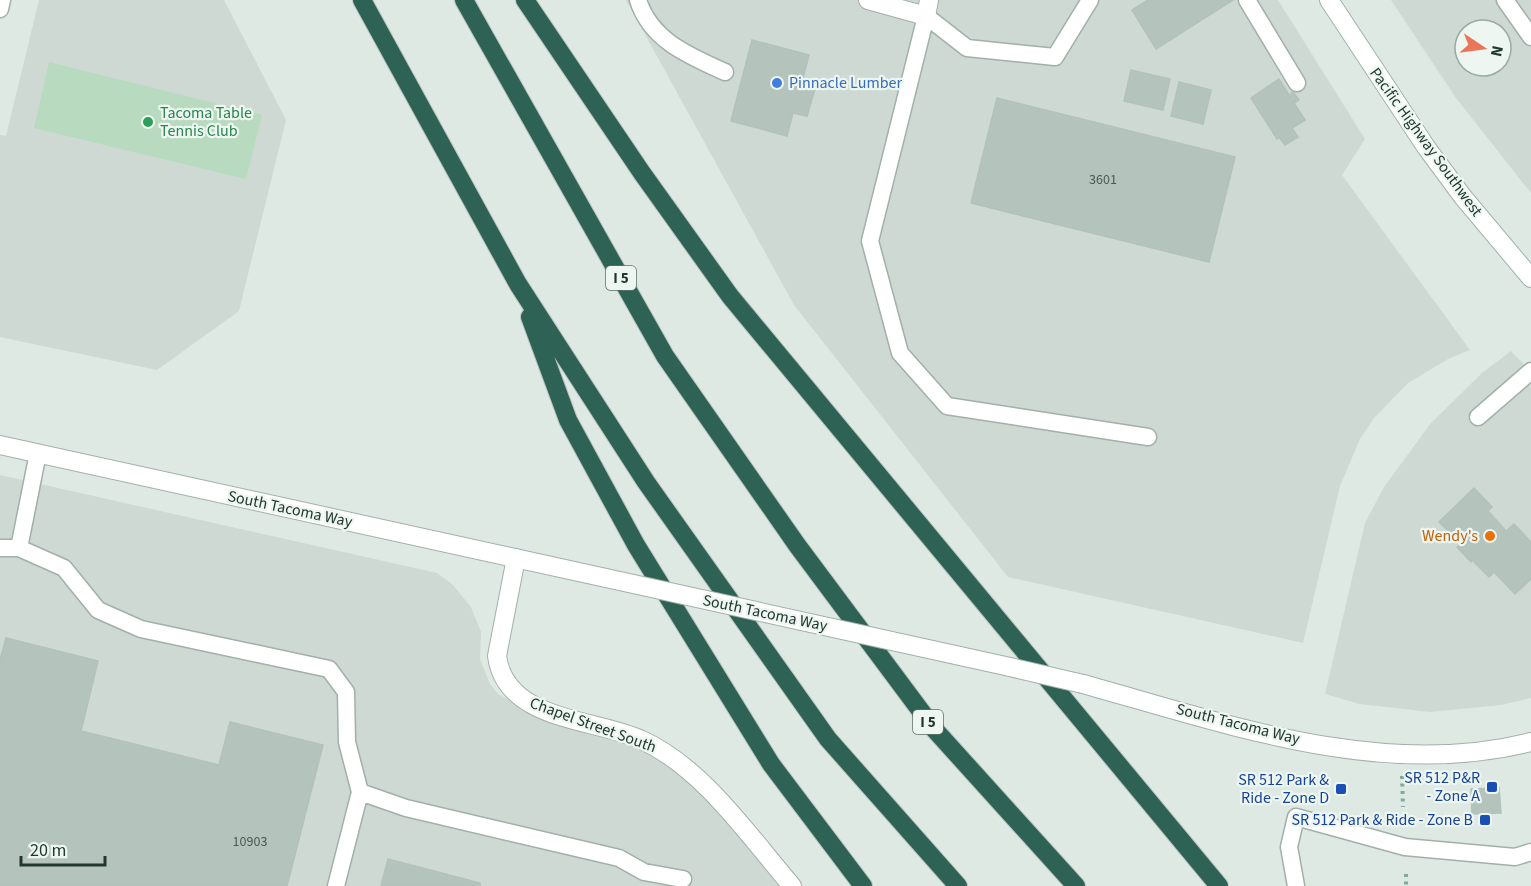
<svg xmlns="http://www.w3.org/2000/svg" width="1531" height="886" viewBox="0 0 1531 886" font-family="'Source Sans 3',sans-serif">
  <rect width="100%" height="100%" fill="#dee9e4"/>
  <path fill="#cdd9d2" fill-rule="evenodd" d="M39,0h185l62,120 -47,191 -82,59 -157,-33v-202l6,1z
    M626,0h652l87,139 -23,36 128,175 -22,9 -40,24 -34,35 -14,21 -20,47 -37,157 -295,-66 -214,-272z
    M1391,0h140v193l-75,-95zM1465,30h36v36h-36z
    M1511,351l20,21v326l-30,7 -71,7 -70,-8 -35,-10 40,-171 19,-36 47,-64 51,-50z
    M0,475l437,98 15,11 19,23 10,25 -1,27 10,25 8,10 23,13 134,48 80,65 49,66h-784z"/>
  <path fill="#b8dabf" d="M49,62l213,53 -16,64 -212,-51z"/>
  <path fill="#b4c4bc" stroke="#b1c2ba" stroke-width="1.5" d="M1148,0h85l-77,49 -24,-39z
    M752,40l57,15 -6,23 14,4 -10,34 -14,-3 -6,23 -56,-15z
    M1131,70l39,9 -7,31 -39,-9z
    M1279,79l10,16 4,-3 6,8 -5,3 11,17 -13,8 6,9 -13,8 -6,-8 -2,2 -26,-41z
    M1179,82l32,8 -8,34 -32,-8z
    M997,98l238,59 -26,105 -238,-59z
    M1474,488l18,19 -4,4 18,20 8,-7 17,18v37l-16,15 -21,-22 -5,5 -17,-17 -1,2 -14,-15 4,-3 -22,-22z
    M6,638l92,23 -17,70 138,34 11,-43 93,23 -36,141h-287v-226z
    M1499,788l2,25 -29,1 -1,-25z
    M388,859l92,24v3h-99z"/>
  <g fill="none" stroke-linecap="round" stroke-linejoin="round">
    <defs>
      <path id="service" d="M638,0c13,41 52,56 87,72
        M1090,0l-35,57 -88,-9 -41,-32 -56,225 30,112 47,53 201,31
        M1247,0l50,83
        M1505,0l26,37
        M0,9l2,-9
        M1478,417l53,-46
        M0,548h19l45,20 34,42 43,19 188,40 17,23 1,50 13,50 46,16 213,50 25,14 39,7
        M19,548l19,-95
        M336,886l24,-94
        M1296,886l-7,-39 7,-30 109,30 110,10 16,-5"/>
      <path id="minor" d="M868,0l58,16 3,-16
        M516,558l-19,98c9,66 98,62 145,84 61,28 107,96 150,146"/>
      <path id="tertiary" d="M0,445l606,133
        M960,656l50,11
        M1083,684c144,40 299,96 448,58"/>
      <path id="secondary" d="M1329,0l97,147 37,50 68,81"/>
      <path id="motorway" d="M362,0l156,284 128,198 182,257 130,147
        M464,0l201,356 132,189 138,185 141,156
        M525,0l117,173 88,123 489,590
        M530,317l38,103 68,125 135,219 92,122"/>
    </defs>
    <use href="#service" stroke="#a2b0aa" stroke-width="19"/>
    <use href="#minor" stroke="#a2b0aa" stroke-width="20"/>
    <use href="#tertiary" stroke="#a2b0aa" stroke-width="20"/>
    <use href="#secondary" stroke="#9eb4ab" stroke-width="20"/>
    <use href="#motorway" stroke="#bcc3c1" stroke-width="20"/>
    <path stroke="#80ab9b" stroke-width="4" stroke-dasharray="3 4.5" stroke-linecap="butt" d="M1402,776l1,31
      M1406,874v12"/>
    <use href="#service" stroke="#fff" stroke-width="16"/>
    <use href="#minor" stroke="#fff" stroke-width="18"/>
    <use href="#tertiary" stroke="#fff" stroke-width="18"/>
    <use href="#secondary" stroke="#fff" stroke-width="18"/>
    <use href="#motorway" stroke="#2e6254" stroke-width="18"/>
    <defs>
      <path id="tertiary-bridge" d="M606,578l354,78
        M1010,667l73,17"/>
    </defs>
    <use href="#tertiary-bridge" stroke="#a2b0aa" stroke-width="20" stroke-linecap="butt"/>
    <use href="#tertiary-bridge" stroke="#fff" stroke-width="18"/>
  </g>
  <circle fill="#3f7fe0" stroke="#eef6f2" stroke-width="2" cx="777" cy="83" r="6"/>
  <circle fill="#2e9e5b" stroke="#eef6f2" stroke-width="2" cx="148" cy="122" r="6"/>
  <circle fill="#e8710a" stroke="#eef6f2" stroke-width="2" cx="1490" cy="536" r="6"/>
  <g fill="#1a4fb4" stroke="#eef6f2" stroke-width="2">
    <rect x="1486" y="781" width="12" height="12" rx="3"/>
    <rect x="1335" y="783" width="12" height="12" rx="3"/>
    <rect x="1479" y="814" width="12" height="12" rx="3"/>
  </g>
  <g text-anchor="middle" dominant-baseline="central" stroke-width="4.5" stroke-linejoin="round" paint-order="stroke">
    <g font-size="14" fill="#465b53">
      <text x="1103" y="180">3601</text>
      <text x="250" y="842">10903</text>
    </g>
    <g fill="#eef6f2" stroke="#5e716a" stroke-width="1.5">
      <rect x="606" y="266" width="30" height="24" rx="4.5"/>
      <rect x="913" y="710" width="30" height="24" rx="4.5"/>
    </g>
    <g font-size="15" font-weight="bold" fill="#213830">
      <text x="621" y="278">I 5</text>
      <text x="928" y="722">I 5</text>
    </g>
    <g font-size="16" fill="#366cbe" stroke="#eef6f2" text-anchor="start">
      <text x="789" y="83">Pinnacle Lumber</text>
    </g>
    <g font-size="16" fill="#27864d" stroke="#eef6f2" text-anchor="start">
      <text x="160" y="113">Tacoma Table<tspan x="160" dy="18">Tennis Club</tspan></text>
    </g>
    <g font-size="16" fill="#213830" stroke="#eef6f2">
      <text transform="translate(1426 142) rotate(54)">Pacific Highway Southwest</text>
      <text transform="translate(290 509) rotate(12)">South Tacoma Way</text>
      <text transform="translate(765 613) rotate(12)">South Tacoma Way</text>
      <text transform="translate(1238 724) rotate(14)">South Tacoma Way</text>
      <text transform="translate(593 725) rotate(20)">Chapel Street South</text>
    </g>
    <g font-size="16" fill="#c56008" stroke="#eef6f2" text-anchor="end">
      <text x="1478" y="536">Wendy's</text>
    </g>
    <g font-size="16" fill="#164399" stroke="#eef6f2" text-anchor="end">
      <text x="1480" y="778">SR 512 P&amp;R<tspan x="1480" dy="18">- Zone A</tspan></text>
      <text x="1329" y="780">SR 512 Park &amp;<tspan x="1329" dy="18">Ride - Zone D</tspan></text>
      <text x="1473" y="820">SR 512 Park &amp; Ride - Zone B</text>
    </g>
  </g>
  <g transform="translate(1483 48) rotate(103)"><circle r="28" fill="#eef6f2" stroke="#9caaa4" stroke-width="1.5"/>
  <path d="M0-4.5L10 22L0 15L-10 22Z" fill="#eb755b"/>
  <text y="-9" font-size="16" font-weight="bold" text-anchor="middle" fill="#213830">N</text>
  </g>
  <path d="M21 856v9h84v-9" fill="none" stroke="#213830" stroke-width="3"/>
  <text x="30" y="856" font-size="18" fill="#213830" stroke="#eef6f2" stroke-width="4.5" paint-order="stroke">20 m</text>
</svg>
